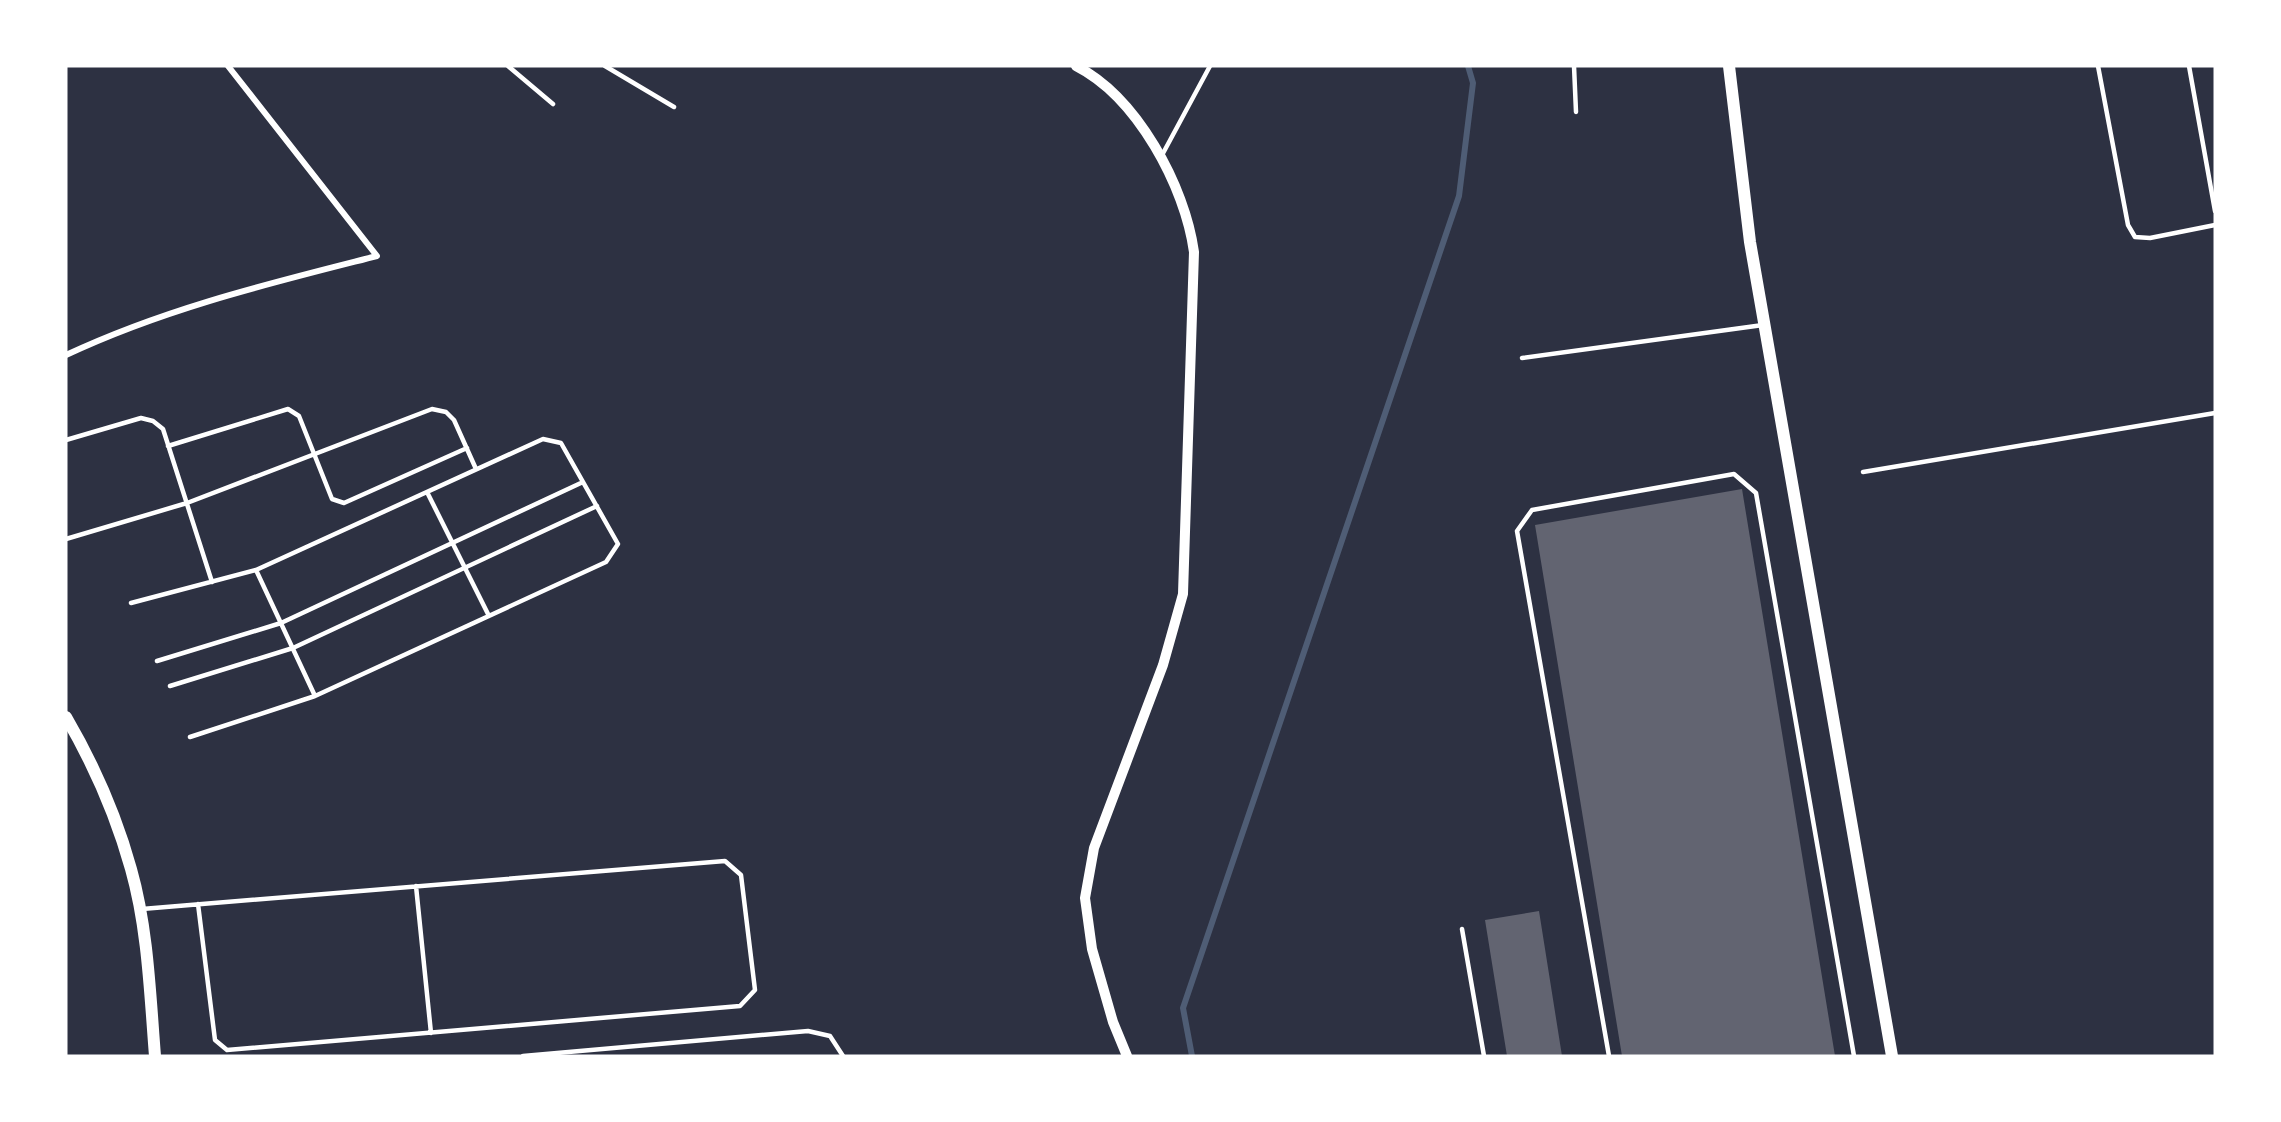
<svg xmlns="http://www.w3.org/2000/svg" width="2281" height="1122" viewBox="0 0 2281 1122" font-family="Spectral,serif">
  <rect width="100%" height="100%" fill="#2d3142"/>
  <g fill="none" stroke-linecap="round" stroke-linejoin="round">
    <path stroke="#4f5d75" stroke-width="6" d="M1192,1056l-9,-48 276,-812 14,-113 -5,-17"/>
  </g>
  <path fill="#626471" d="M1742,489l93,567h-213l-87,-531z
    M1539,911l23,145h-55l-22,-136z"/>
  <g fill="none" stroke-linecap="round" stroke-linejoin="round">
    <path stroke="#fff" stroke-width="4.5" d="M508,66l45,38
      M605,66l69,41
      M1574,66l2,46
      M2098,66l30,159 7,12 15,1 65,-13
      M2189,66l26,145
      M1161,157l49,-91
      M1522,358l241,-33
      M66,440l75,-22 12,3 10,8 49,153
      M168,446l120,-37 11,7 33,83 12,4 123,-55
      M1863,472l352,-59
      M427,492l62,124
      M66,539l121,-36 245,-94 14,3 8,8 22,49
      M256,570l59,126
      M131,603l125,-33 287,-131 18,4 57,101 -12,18 -291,134 -125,41
      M157,661l124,-38 302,-141
      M170,686l123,-38 304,-142
      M416,886l15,147
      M142,909l583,-48 16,14 14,115 -15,16 -513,44 -12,-10 -17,-136
      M1462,929l22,127
      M523,1056l285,-25 22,5 13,20
      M1609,1056l-92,-525 15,-21 202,-36 22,19 98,563"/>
    <path stroke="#fff" stroke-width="6" d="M66,355c100,-47 205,-72 311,-99l-149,-190"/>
    <path stroke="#fff" stroke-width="10" d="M1076,66c61,31 109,120 118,186l-11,342 -20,71 -69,183 -9,50 7,51 21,73 14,34"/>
    <path stroke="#fff" stroke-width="12" d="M1729,66l21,176 142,814
      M66,717c28,48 50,98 65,152 17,60 19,125 24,187"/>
  </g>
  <rect width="2281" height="1122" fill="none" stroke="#ffffff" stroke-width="135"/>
</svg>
